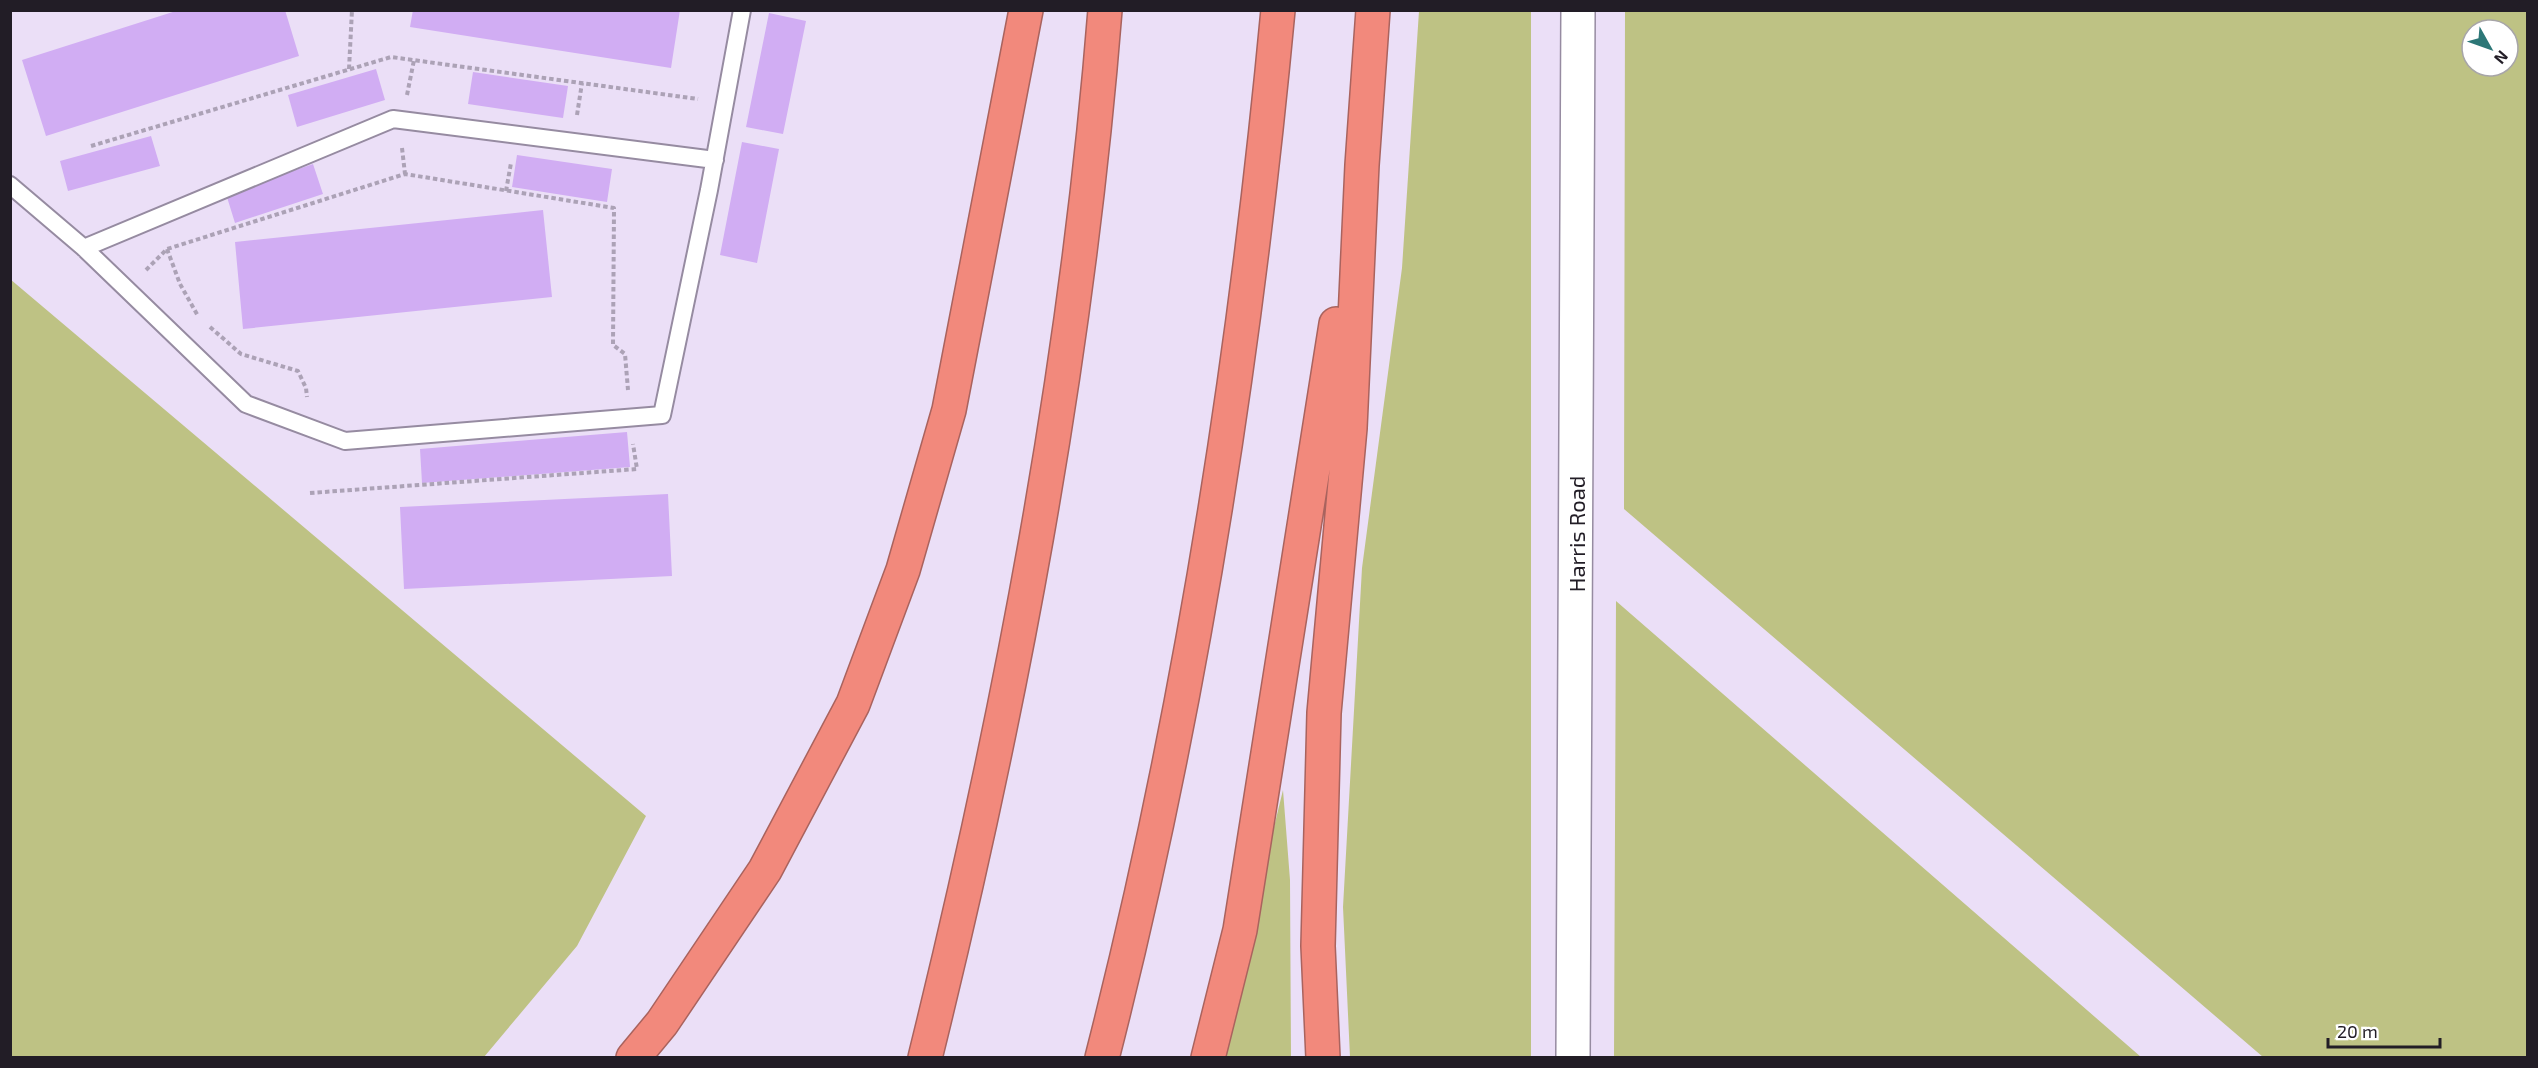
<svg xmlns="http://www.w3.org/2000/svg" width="2538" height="1068" viewBox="0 0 2538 1068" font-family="'Exo 2',sans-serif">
  <rect width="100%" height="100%" fill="#ebdff7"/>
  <path fill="#bec284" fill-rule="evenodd" d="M1419,11h112v1046h-181l-7,-150 19,-339 40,-300z
    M1625,11h902v1046h-264l-639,-548zM2472,30h36v36h-36z
    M10,279l636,537 -69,130 -93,111h-473z
    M1616,601l525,456h-527z
    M1283,790l7,90 1,177 -73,1z"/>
  <path fill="#d1adf3" d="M179,10h106l14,46 -253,80 -24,-76z
    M413,10h267l-9,58 -261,-41z
    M769,13l37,8 -23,113 -37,-7z
    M376,69l9,31 -88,27 -9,-32z
    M473,72l95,14 -5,32 -95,-14z
    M151,136l9,30 -92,25 -8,-30z
    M742,142l37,7 -22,114 -37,-8z
    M517,155l95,14 -5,33 -95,-15z
    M313,164l10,30 -88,29 -9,-29z
    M543,210l9,87 -309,32 -8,-87z
    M627,432l3,35 -208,16 -2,-34z
    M668,494l4,82 -268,13 -4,-82z"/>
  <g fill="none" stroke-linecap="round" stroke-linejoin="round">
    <defs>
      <path id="service" d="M10,185l74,63 162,156 99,37 317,-26 47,-225 33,-180
        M84,248l309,-129 322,41"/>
      <path id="tertiary" d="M1573,1058l5,-1048"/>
      <path id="motorway" d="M633,1058l29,-35 103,-153 88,-166 50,-134 46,-160 77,-400
        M925,1058c85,-344 152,-694 180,-1048
        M1102,1058c88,-344 143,-695 176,-1048
        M1208,1058l32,-128 96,-606
        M1323,1058l-5,-112 6,-233 26,-285 12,-263 11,-155"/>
    </defs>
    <use href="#service" stroke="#968ba1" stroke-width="20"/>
    <use href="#tertiary" stroke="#968ba1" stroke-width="36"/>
    <use href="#motorway" stroke="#a9635e" stroke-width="36"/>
    <path stroke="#aca2b6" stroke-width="4" stroke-dasharray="4.5 3" stroke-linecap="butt" d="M349,69l3,-59
      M407,95l7,-35
      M577,115l5,-32
      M91,146l300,-89 307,42
      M402,148l3,26
      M506,191l5,-28
      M167,249l13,35 18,32
      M146,270l21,-21 238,-75 209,34 -1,137 12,9 3,36
      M210,327l31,27 57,17 8,17 1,9
      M310,493l327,-24 -4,-25"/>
    <use href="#service" stroke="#fff" stroke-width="16"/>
    <use href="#tertiary" stroke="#fff" stroke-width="33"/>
    <use href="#motorway" stroke="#f2897c" stroke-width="33"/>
  </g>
  <g text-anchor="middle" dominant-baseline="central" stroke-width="4.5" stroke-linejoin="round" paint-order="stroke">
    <g font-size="22" fill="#221d26" stroke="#fff">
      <text transform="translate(1576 534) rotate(-90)">Harris Road</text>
    </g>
  </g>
  <rect width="2538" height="1068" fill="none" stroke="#221d26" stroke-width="24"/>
  <g transform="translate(2490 48) rotate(130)"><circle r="28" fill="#ffffff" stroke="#a7a5a8" stroke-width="1.5"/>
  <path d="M0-4.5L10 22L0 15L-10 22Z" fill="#2d7777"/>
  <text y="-9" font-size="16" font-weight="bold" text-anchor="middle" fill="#221d26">N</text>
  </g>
  <path d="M2328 1038v9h112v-9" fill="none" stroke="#221d26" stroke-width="3"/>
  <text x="2337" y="1038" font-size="18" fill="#221d26" stroke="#ffffff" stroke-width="4.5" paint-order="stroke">20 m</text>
</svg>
